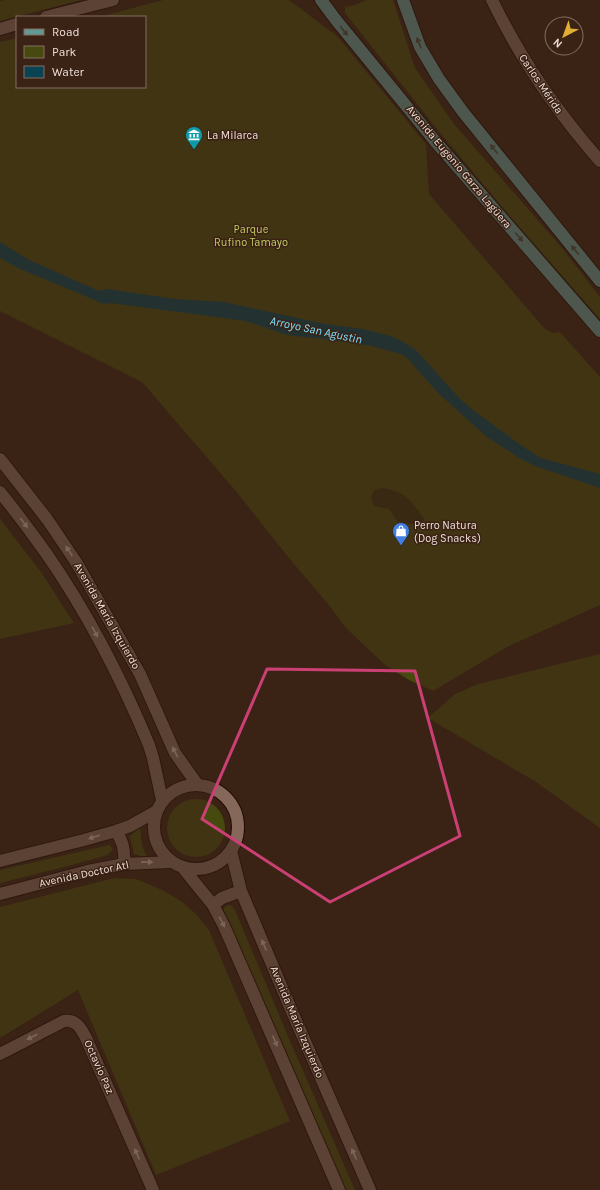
<svg xmlns="http://www.w3.org/2000/svg" width="600" height="1190" viewBox="0 0 600 1190" font-family="Karla,sans-serif">
  <rect width="100%" height="100%" fill="#3a2215"/>
  <path fill="#474a0e" d="M5,0h76l-81,21v-20z
    M163,0h126l48,36 89,108 3,50 116,135 8,4 7,-1 40,45v228l-93,42 -74,44 -24,-11 -25,-16 -37,-35 -19,-25 -40,-47 -53,-67 -93,-108 -142,-71v-269l17,-4v49h128v-70h-46z
    M366,0h27l22,68 39,56 109,125 37,48v22l-91,-104 -68,-81 -96,-121v-6l10,-2z
    M0,519l41,53 33,51 -74,16z
    M600,654v174l-64,-46 -108,-64 27,-24 23,-10z
    M167 828a29 29 0 1 1 58 0a29 29 0 1 1-58 0Z
    M140,827l2,19 6,12 -14,-4 -4,-18z
    M109,845l4,4 -5,6 -40,11 -68,17v-13z
    M114,878l22,1 26,11 19,11 15,13 13,16 81,191 -134,54 -78,-185 -78,48v-131z
    M231,905l4,5 52,124 68,156h-10l-122,-281 3,-3z"/>
  <path fill="#382f0f" d="M382,488c25,4 29,13 43,32l-14,4h-12l-10,-15 -15,-3 -3,-9 3,-7z"/>
  <path fill="#0a4452" d="M0,242l29,18 70,31 8,-2 68,10 49,3 101,22 38,5 27,7 10,4 16,10 44,49 13,11 49,36 19,12 59,16v14l-65,-22 -16,-8 -32,-21 -48,-43 -32,-36 -6,-4 -30,-8 -39,-6 -45,-5 -41,-14 -135,-18 -7,1 -86,-36 -18,-10z"/>
  <g fill="none" stroke-linecap="round" stroke-linejoin="round">
    <defs>
      <path id="minor" d="M492,0c28,58 65,112 108,161
        M46,17l67,-17
        M0,29l17,-5
        M0,459l47,60 29,43 64,112 35,79 22,31
        M0,492c16,20 31,40 46,61 41,59 75,125 103,192l4,13 9,42
        M154 827a42 42 0 1 1 84 0a42 42 0 1 1-84 0Z
        M116,831c7,11 9,19 8,33
        M231,851l10,40 52,123 77,176
        M0,861l84,-21 32,-9 14,-5 25,-14
        M183,868l30,37 11,21 115,264
        M0,894l88,-23 36,-7 46,-2
        M213,905l9,-7 19,-7
        M0,1054l64,-33c12,-2 17,7 22,17l67,152"/>
      <path id="major" d="M321,0l15,20 99,121 165,190
        M403,0l17,47 19,32 24,33 137,169"/>
    </defs>
    <use href="#minor" stroke="#200a02" stroke-width="14"/>
    <use href="#major" stroke="#200a02" stroke-width="14"/>
    <use href="#minor" stroke="#85685a" stroke-width="12"/>
    <use href="#major" stroke="#649892" stroke-width="12"/>
  </g>
  <defs><path id="oneway-solid" d="M-6-.8H1V-3.2L6.5 0L1 3.2V.8H-6Z"/></defs>
  <g fill="#494b41">
    <use href="#oneway-solid" transform="translate(344 31) rotate(51)"/>
    <use href="#oneway-solid" transform="translate(419 43) rotate(-113)"/>
    <use href="#oneway-solid" transform="translate(494 149) rotate(-129)"/>
    <use href="#oneway-solid" transform="translate(519 237) rotate(49)"/>
    <use href="#oneway-solid" transform="translate(575 250) rotate(-129)"/>
  </g>
  <g fill="#cbb5ab">
    <use href="#oneway-solid" transform="translate(24 523) rotate(53)"/>
    <use href="#oneway-solid" transform="translate(69 551) rotate(-124)"/>
    <use href="#oneway-solid" transform="translate(95 632) rotate(61)"/>
    <use href="#oneway-solid" transform="translate(175 752) rotate(-119)"/>
    <use href="#oneway-solid" transform="translate(94 837) rotate(163)"/>
    <use href="#oneway-solid" transform="translate(147 862) rotate(-1)"/>
    <use href="#oneway-solid" transform="translate(222 922) rotate(62)"/>
    <use href="#oneway-solid" transform="translate(264 945) rotate(-113)"/>
    <use href="#oneway-solid" transform="translate(32 1037) rotate(153)"/>
    <use href="#oneway-solid" transform="translate(275 1041) rotate(67)"/>
    <use href="#oneway-solid" transform="translate(137 1154) rotate(-114)"/>
    <use href="#oneway-solid" transform="translate(354 1154) rotate(-114)"/>
  </g>
  <path d="M0 0H600V1190H0ZM267,669l148,2 45,165 -130,66 -128,-83z" fill="#3a2215" fill-opacity=".55" fill-rule="evenodd"/>
  <path fill="none" stroke="#cb4074" stroke-width="3" stroke-linejoin="round" d="M267,669l148,2 45,165 -130,66 -128,-83z"/>
  <defs>
    <symbol id="museum-pin" viewBox="-11 -11 22 30"><path d="M0 17L-7.5 6A9.5 9.5 0 1 1 7.5 6Z" fill="#0f9aa8" stroke="#3a2215"/><path d="M0-6L6-3V-2H-6V-3ZM-5-1h2V3h-2ZM-1-1h2V3h-2ZM3-1h2V3H3ZM-6 4H6V6H-6Z" fill="#fff"/></symbol>
    <symbol id="shop-pin" viewBox="-11 -11 22 30"><path d="M0 17L-7.5 6A9.5 9.5 0 1 1 7.5 6Z" fill="#3f7fe0" stroke="#3a2215"/><path d="M-5-2.5h2.3a2.7 3.5 0 0 1 5.4 0H5L5.5 6h-11ZM-1.5-2.5h3a1.5 2.3 0 0 0-3 0Z" fill="#fff"/></symbol>
  </defs>
  <g fill-rule="evenodd">
    <use href="#museum-pin" x="184" y="125" width="20" height="27"/>
    <use href="#shop-pin" x="391" y="521" width="20" height="27"/>
  </g>
  <g text-anchor="middle" dominant-baseline="central" stroke-width="3" stroke-linejoin="round" paint-order="stroke">
    <g font-size="11" fill="#f0dfd7" stroke="#3a2215">
      <text transform="translate(541 84) rotate(56)">Carlos Mérida</text>
      <text transform="translate(459 167) rotate(50)">Avenida Eugenio Garza Lagüera</text>
      <text transform="translate(107 616) rotate(60)">Avenida María Izquierdo</text>
      <text transform="translate(84 874) rotate(-12)">Avenida Doctor Atl</text>
      <text transform="translate(297 1022) rotate(67)">Avenida María Izquierdo</text>
      <text transform="translate(99 1067) rotate(66)">Octavio Paz</text>
    </g>
    <g font-size="11" fill="#f0dfd7" stroke="#3a2215" text-anchor="start">
      <text x="207" y="135">La Milarca</text>
      <text x="414" y="525">Perro Natura<tspan x="414" dy="13">(Dog Snacks)</tspan></text>
    </g>
    <g font-size="11" fill="#c4cc62" stroke="#3a2215">
      <text x="251" y="229">Parque<tspan x="251" dy="13">Rufino Tamayo</tspan></text>
    </g>
    <g font-size="12" font-style="italic" fill="#7be2ff" stroke="#3a2215">
      <text transform="translate(316 330) rotate(12)">Arroyo San Agustin</text>
    </g>
  </g>
  <rect x="16" y="16" width="130" height="72" fill="#3a2215" stroke="#836e63"/>
  <rect x="24" y="29" width="20" height="6" fill="#649892" stroke="#836e63"/>
  <text x="52" y="36" font-size="12" fill="#f0dfd7">Road</text>
  <rect x="24" y="46" width="20" height="12" fill="#474a0e" stroke="#836e63"/>
  <text x="52" y="56" font-size="12" fill="#f0dfd7">Park</text>
  <rect x="24" y="66" width="20" height="12" fill="#0a4452" stroke="#836e63"/>
  <text x="52" y="76" font-size="12" fill="#f0dfd7">Water</text>
  <g transform="translate(564 36) rotate(221)"><circle r="19" fill="#3a2215" stroke="#836e63"/>
  <path d="M0-3L7 15L0 10L-7 15Z" fill="#e1af34"/>
  <text y="-6" font-size="11" font-weight="bold" text-anchor="middle" fill="#f0dfd7">N</text>
  </g>
</svg>
